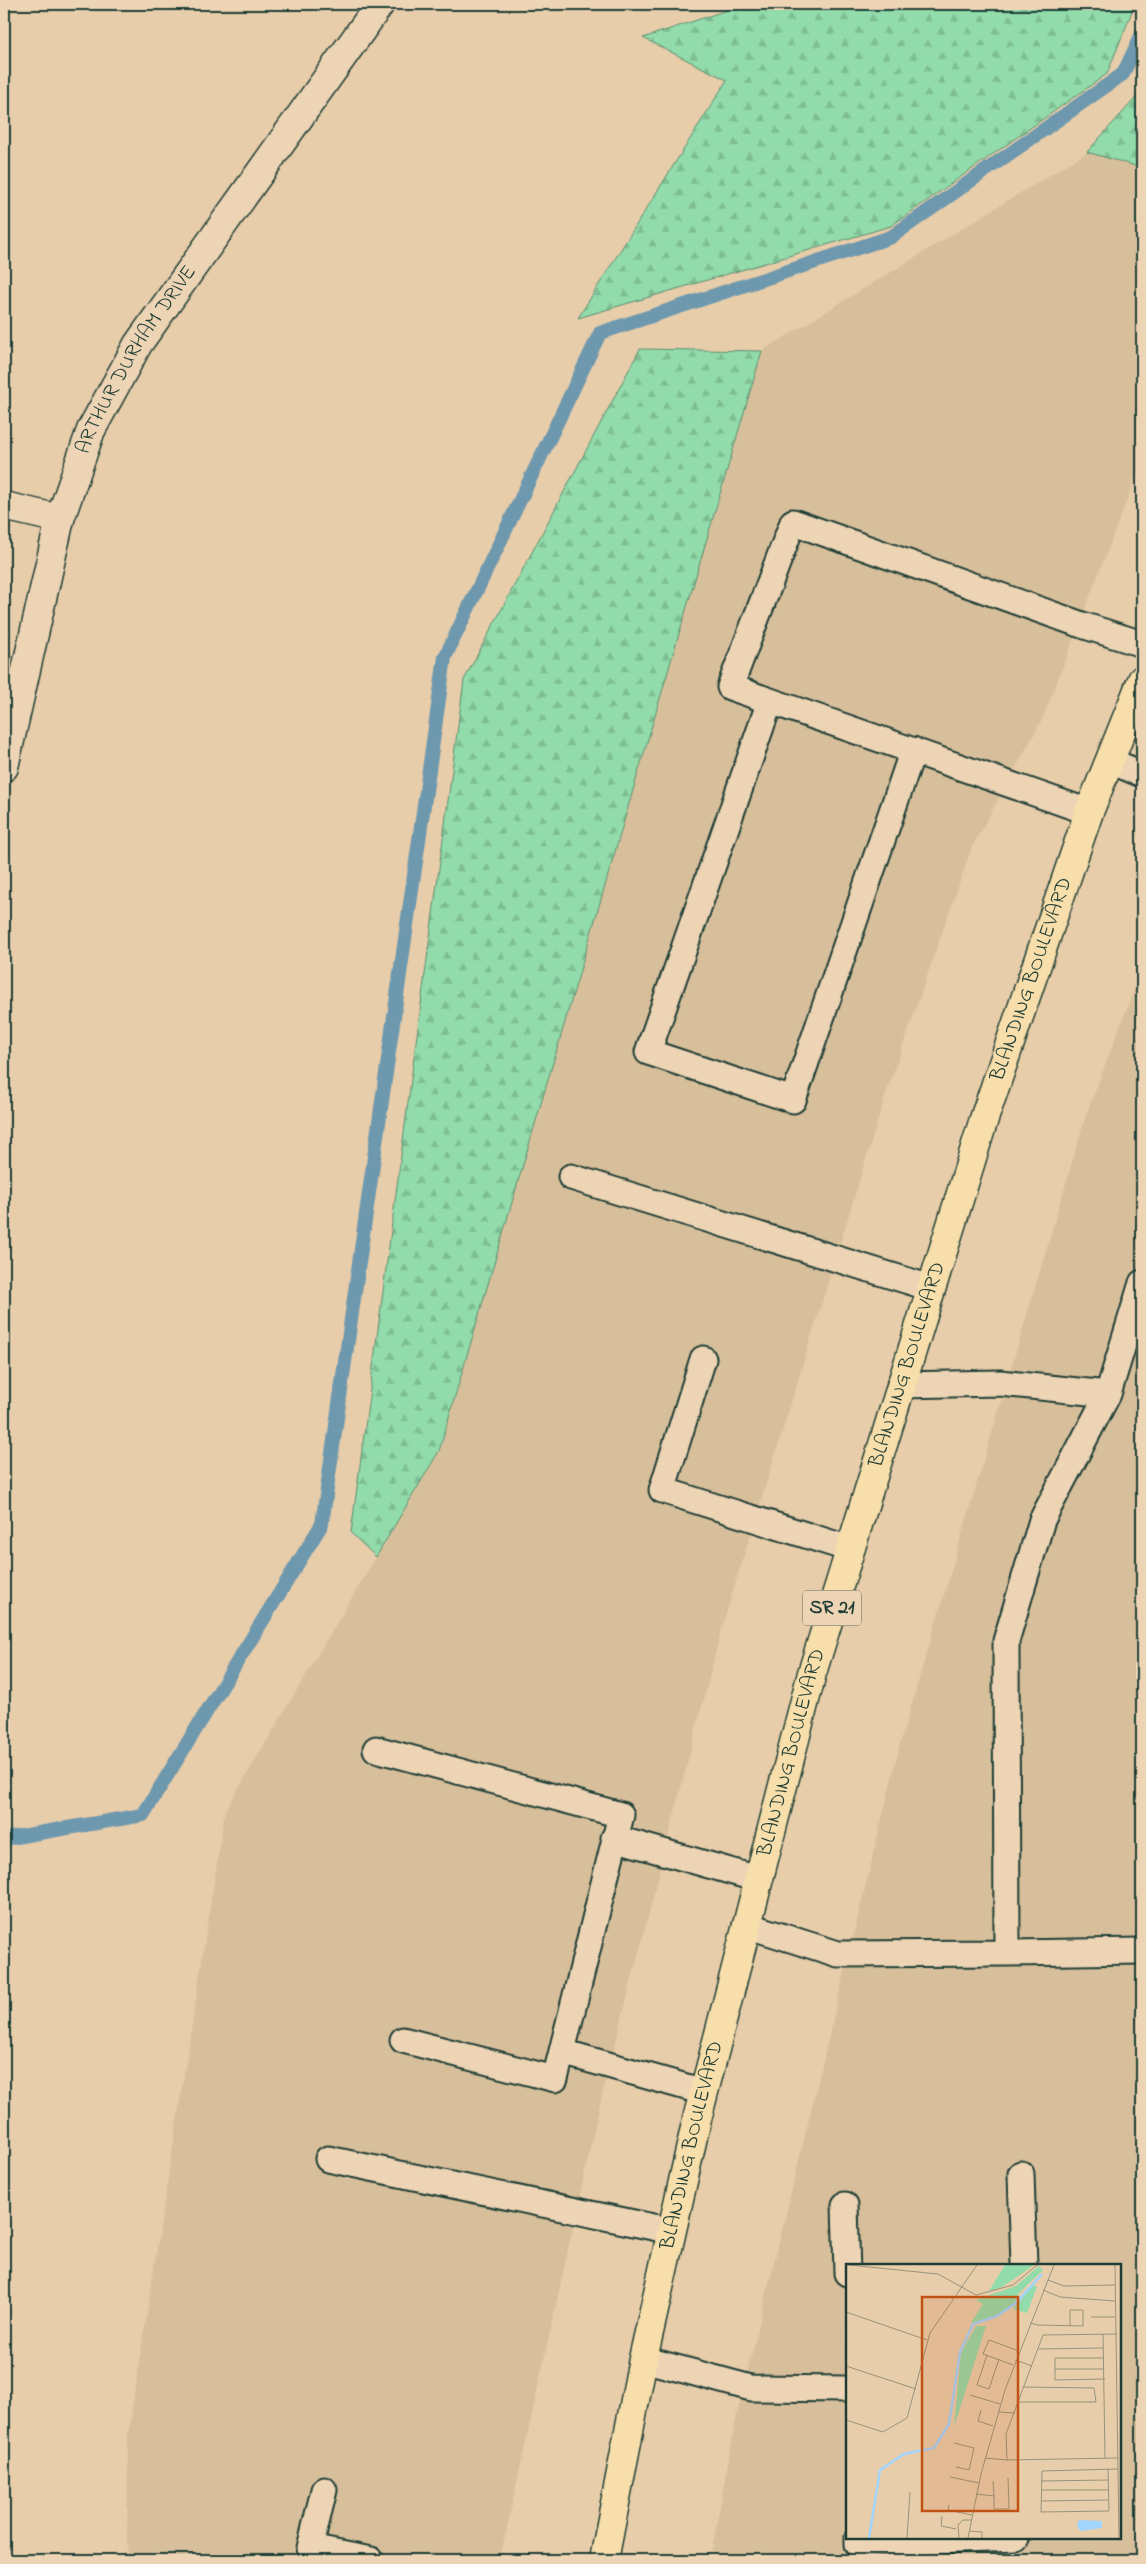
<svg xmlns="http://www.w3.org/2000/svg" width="1146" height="2564" viewBox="0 0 1146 2564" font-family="'Indie Flower',sans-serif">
  <defs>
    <pattern id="forest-firs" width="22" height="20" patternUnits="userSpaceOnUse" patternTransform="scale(1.25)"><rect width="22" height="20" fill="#92dbaa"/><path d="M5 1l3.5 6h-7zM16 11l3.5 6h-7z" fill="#7dbd93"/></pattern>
  </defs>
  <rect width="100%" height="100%" fill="#e8cdaa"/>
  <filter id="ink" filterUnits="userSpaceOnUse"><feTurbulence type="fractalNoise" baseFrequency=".02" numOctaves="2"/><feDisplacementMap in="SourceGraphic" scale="10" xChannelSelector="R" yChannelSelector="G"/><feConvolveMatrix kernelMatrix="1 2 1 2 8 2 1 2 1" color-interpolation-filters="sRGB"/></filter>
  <g filter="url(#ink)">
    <path fill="#d8bf9b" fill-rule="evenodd" d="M1087,152l55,16v293l-99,257 -71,129 -86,247 -163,530 -123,480 -100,456h-373l1,-124 97,-625 214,-360 323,-1100z
      M1142,969v1591h-432l26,-141 165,-679 185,-625zM847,2265h273v273h-273z"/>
    <path fill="url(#forest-firs)" stroke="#588c6f" d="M745,4h390l-28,70 -216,152 -313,92 149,-238 -84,-42z
      M1142,91v77l-55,-16z
      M640,349l122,2 -323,1100 -63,106 -25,-24 113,-853z"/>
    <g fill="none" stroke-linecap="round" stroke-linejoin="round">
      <path stroke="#6d98ae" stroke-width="14" d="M4,1839l139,-24 179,-291 123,-867 155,-324 291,-96 232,-163 19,-40"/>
      <defs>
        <path id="service" d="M770,701l-122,351 145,48 120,-350
          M1110,761l32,13
          M1089,812l-359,-125 63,-165 289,103 60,19
          M571,1177l360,111
          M1142,1283l-34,111 -66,126 -36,121 1,312 135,-2
          M703,1359l-41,131 188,59
          M900,1385l100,-2 108,11
          M376,1749l245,66 -66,264 -152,-39
          M614,1838l144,41
          M746,1925l92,29 169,-1
          M562,2052l142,40
          M328,2159l344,72
          M1021,2174l3,91
          M845,2205l2,68
          M643,2359l108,29 96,1
          M324,2490l-14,58 61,12
          M858,2538v6l158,-6"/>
        <g id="minor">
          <path d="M4,506l56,13"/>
          <path id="s1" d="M4,767l56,-248 31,-89 47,-86 242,-340"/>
        </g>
        <g id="primary">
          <path id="s2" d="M604,2560l39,-201 54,-240 115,-446 172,-554 105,-307 53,-132"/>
        </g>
      </defs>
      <use href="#service" stroke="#1f3d34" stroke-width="29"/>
      <use href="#minor" stroke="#1f3d34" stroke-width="31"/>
      <use href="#primary" stroke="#1f3d34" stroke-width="31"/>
      <use href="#service" stroke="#edd4b5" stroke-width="25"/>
      <use href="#minor" stroke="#edd4b5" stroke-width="28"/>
      <use href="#primary" stroke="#f8deab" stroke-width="28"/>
    </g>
  </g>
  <g text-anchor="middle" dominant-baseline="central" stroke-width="4" stroke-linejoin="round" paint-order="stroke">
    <rect fill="#edd4b5" stroke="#5d6a5b" stroke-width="1" x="803" y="1590.5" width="58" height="35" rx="4"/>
    <g font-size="20" font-weight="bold" fill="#1f3d34">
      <text x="832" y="1608">SR 21</text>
    </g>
    <g font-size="21" fill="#1f3d34" stroke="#edd4b5">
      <text stroke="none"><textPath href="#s1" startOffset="432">ARTHUR DURHAM DRIVE</textPath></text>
      <text stroke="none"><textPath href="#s2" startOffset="1639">BLANDING BOULEVARD</textPath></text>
      <text stroke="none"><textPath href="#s2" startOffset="1234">BLANDING BOULEVARD</textPath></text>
      <text stroke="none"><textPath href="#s2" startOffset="829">BLANDING BOULEVARD</textPath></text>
      <text stroke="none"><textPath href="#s2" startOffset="424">BLANDING BOULEVARD</textPath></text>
    </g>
  </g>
  <g transform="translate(846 2264)">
    <rect width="275" height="275" fill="#e8cdaa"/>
    <path d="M159,1h29l-32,22 -13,4zM193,2l4,4 -25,24 -3,9 -18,13 -26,7 12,-19 -7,-4 40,-14zM187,21l4,2 -10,26 -14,-4zM130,62h10l-32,101 7,-74z" fill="#92dbaa"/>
    <path d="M233,256l23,1v7l-22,3 -3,-5z" fill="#a1d4ff"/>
    <path fill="none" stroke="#a1d4ff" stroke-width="2.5" d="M23,274l11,-68 24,-16 30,-6 15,-24 11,-72 13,-28 24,-8 19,-13 26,-29"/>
    <path fill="none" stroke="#98937b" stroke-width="1" d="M3,1l89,9 38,21 37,-10 24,-20M269,1l4,273M202,16l16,6 51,-1M197,26l17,7 55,4M0,48l81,28M245,53h24M184,59l8,2 45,1v-16h-13v16M257,70l2,124M270,70l-73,1 -37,99 1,26 111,-2M193,85l64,-1M141,91l-10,30 12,4 10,-30M258,94h-49v22l50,-1M169,96l17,6M167,101l-30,-11 6,-14 30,11M0,102l70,23M209,105h49M124,131l30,9M172,138h78l-2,-14 -71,-1M135,146l-3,11 15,5M152,148l17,1M0,156l37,12 24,-14 23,-85 47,-68M108,179l20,5 -5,22 -13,-3M139,194l22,2M262,205l1,42 -68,1 1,-41 76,-2M104,213l29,6M147,217l1,15M195,217l67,-1M195,226h67M130,230l18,2v13h15l-1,-31M195,237l67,-1M103,241l-1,5 24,5M96,252l-1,10 15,3M123,267l13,1v6M61,274l3,-46M113,274l-1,-13 5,-5h8M122,274l13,-64 24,-84 49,-125"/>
    <path fill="#c05314" fill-opacity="0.15" stroke="#c05314" stroke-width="2.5" d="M76,33h96v214h-96z"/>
    <rect width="275" height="275" fill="none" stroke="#1f3d34" stroke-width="2.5"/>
  </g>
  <rect width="1146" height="2564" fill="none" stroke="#edd4b5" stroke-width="20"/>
  <rect x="10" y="10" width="1126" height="2544" fill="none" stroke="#1f3d34" stroke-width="2" filter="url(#ink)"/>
</svg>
